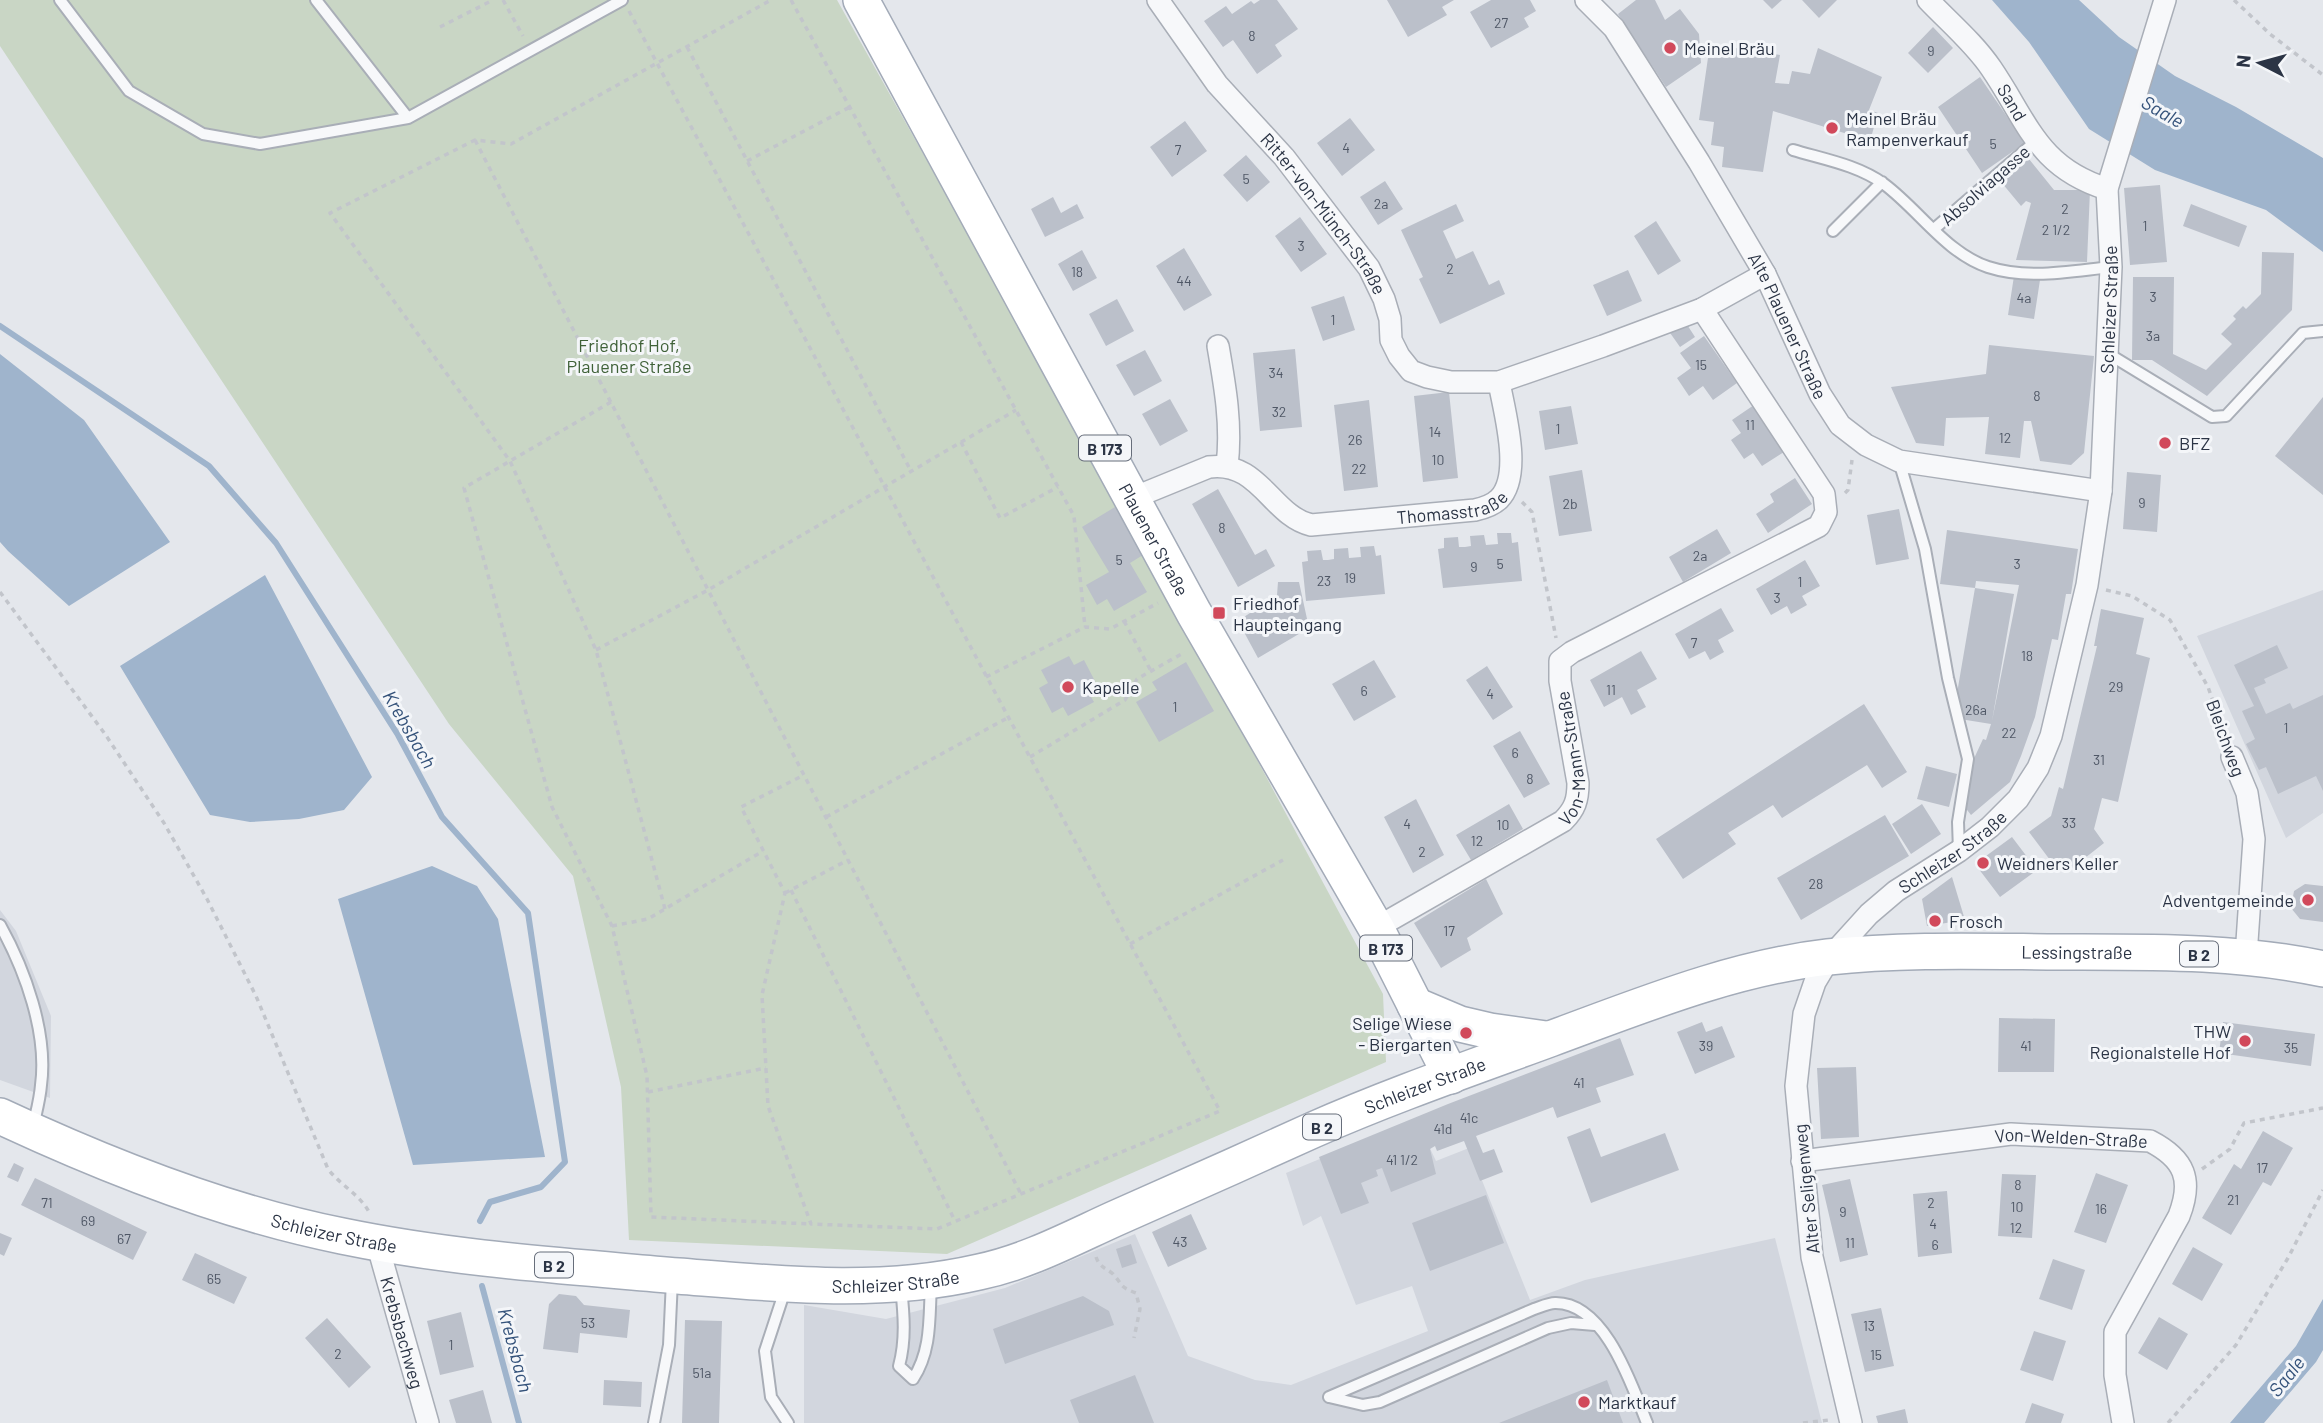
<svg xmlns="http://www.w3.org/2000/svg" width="2323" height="1423" viewBox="0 0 2323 1423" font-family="Barlow,sans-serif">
  <rect width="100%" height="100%" fill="#e4e7ec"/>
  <path fill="#d2d6de" d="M2323,590v223l-37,25 -89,-202z
    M0,910l16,21 35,85 -1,82 -50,-18z
    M1416,1119l20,42 33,-13 61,152 55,-20 190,-42 47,185h-1018v-118l82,14 119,-31 130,-54 53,122 67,24 36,5 137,-54 -16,-45 -56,19 -35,-89 -18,10 -17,-53z"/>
  <path fill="#c9d6c5" d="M0,0h837l290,518 256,476 3,68 -439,192 -318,-14 -8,-153 -48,-211 -124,-152 -449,-678z"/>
  <path fill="#9fb4cc" d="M1992,0h87l40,37 56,39 61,31 87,51v94l-57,-42 -111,-40 -66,-41 -60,-87z
    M0,354l84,66 86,122 -101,64 -61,-55 -8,-9z
    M265,575l107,202 -28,33 -45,9 -49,3 -40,-7 -90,-149z
    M432,866l45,20 21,33 47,238 -132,8 -75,-266z
    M2323,1299v51l-7,12 -52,61h-34l66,-77z"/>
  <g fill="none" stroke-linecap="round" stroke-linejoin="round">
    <path stroke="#9fb4cc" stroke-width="6" d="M0,326l209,140 67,77 122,192 44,82 86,96 37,249 -24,25 -51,15 -10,19
      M482,1286l37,137"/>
  </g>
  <path fill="#bbc0ca" d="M1260,0h17l21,29 -23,16 7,11 -25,18 -24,-34 -10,7 -19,-26 22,-15 6,8 19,-13 3,3z
    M1387,0h67l-12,7 5,8 -39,22z
    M1491,0h39l6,11 -12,7 5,9 -38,21 -21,-36z
    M1636,0h19l10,20 15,-11 19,25 2,29 -35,24 -48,-73z
    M1763,0h19l-10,9z
    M1802,0h35l-18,18z
    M1933,27l20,21 -25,25 -20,-20z
    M1710,44l70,11 -5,28 14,1 3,-13 18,3 8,-26 64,29 -13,33 9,3 -8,28 -97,-30 -10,61 -41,-5 2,-20 -13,-2 3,-23 -15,-2z
    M1980,77l45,66 -43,30 -44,-66z
    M1350,118l25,32 -33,26 -25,-33z
    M1185,121l22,30 -35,26 -22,-30z
    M2025,154l29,36h36l-3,72 -71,-2 15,-57 -5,-2 -5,5 -24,-29z
    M1246,155l24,27 -23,20 -24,-27z
    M1385,181l18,28 -25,16 -18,-28z
    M2160,185l7,77 -37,3 -6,-77z
    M1053,197l8,16 16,-9 7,14 -39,19 -14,-28z
    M1456,204l8,17 -21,10 13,28 17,-8 16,34 10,-5 6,14 -65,30 -21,-45 4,-2 -22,-47z
    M2191,204l56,22 -8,21 -56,-21z
    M1300,217l27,37 -26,18 -26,-36z
    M1656,221l25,40 -23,14 -24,-39z
    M1184,248l28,47 -28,16 -28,-45z
    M1082,250l15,28 -24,13 -15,-27z
    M2262,252l32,1 -2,57 -85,86 -55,-36h-20l1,-83h41l-1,77 33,16 26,-26 -11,-10 15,-15 -3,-3 10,-10 3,3 15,-15z
    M1628,270l14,31 -35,15 -14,-31z
    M2014,276l26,4 -6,39 -26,-4z
    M1344,296l11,34 -32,11 -12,-34z
    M1117,299l17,32 -28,15 -17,-32z
    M1686,323l9,14 -15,10 -12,-17z
    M1704,336l33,47 -24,17 -10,-14 -14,10 -12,-18 14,-10 -11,-15z
    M1989,345l105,11 -10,97 -13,12 -31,-4 -9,-40h-7l-4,37 -35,-4 4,-37 -43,1 -2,28 -28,-3 -25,-56 95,-13z
    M1295,349l7,78 -42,4 -7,-78z
    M1145,350l17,31 -28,15 -18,-31z
    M1449,392l9,86 -35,4 -9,-86z
    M2323,397v98l-48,-39z
    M1170,399l18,32 -28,15 -18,-32z
    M1369,400l9,87 -34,4 -10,-86z
    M1754,405l30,47 -22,14 -9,-13 -9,6 -13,-19 10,-7 -9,-13z
    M1571,406l7,38 -33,6 -6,-39z
    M1582,470l10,61 -33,5 -10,-60z
    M2127,472l34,3 -4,57 -34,-3z
    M1795,478l17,26 -44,29 -12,-19 18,-12 -4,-8z
    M1218,489l37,66 11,-6 9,17 -37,21 -46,-83z
    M1115,507l28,48 -13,8 17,29 -33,19 -7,-12 -10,6 -11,-20 23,-13 -27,-45z
    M1899,509l10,50 -33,6 -9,-50z
    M1717,529l14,24 -48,29 -14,-25z
    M1947,530l131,19 -7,45h-5l-8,46 -6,-1 -17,78 -14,39 -11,26 -39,33 -7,-9 7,-41 12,-26 3,1 5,-16 -31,-5 -4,-20 19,-111 39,6 -22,127 27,-136 -43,-4 -1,7 -35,-4z
    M1497,533h14l1,10 6,-1 4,39 -79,7 -5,-39 6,-1v-10l14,-1 1,10h6l6,-1 -1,-10 14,-1 2,10 12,-1z
    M1374,546l2,10 5,-1 4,39 -79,7 -4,-39 6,-1 -1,-10 14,-1 2,10h5l6,-1v-10l14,-1 1,10 12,-1 -1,-10z
    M1805,560l15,26 -18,10 5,9 -16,9 -4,-8 -16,9 -15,-26z
    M1278,582h21l10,46 -51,30 -20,-37 39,-26z
    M1721,608l13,23 -16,9 6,12 -14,8 -5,-9 -16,8 -14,-25z
    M2101,609l43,9 -8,36 14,4 -32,144 -16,-4 -8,31 10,14 -33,26 -6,-8 -9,7 -27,-36 22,-16 8,-29 4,2 34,-143h-3z
    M2277,645l11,23 -24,11 2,4 -12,5 12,26 24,-11 3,6 30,-14v96l-7,-15 -38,18 -12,-27 -7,3 -13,-26 9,-5 -13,-28 12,-5 -20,-41z
    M1641,651l16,28 -20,11 9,17 -15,8 -9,-18 -18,10 -14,-27z
    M1069,656l5,9 10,-5 13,25 -10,5 7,12 -26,14 -5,-9 -11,6 -13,-25 9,-5 -7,-13z
    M1374,660l22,37 -42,24 -22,-37z
    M1186,662l28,49 -55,31 -23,-40 21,-12 -5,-8z
    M1487,666l26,41 -20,13 -27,-40z
    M1864,704l43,68 -25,16 -15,-23 -85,53 -9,-13 -45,28 8,11 -53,35 -27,-40z
    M1520,731l30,53 -26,14 -31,-52z
    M1926,766l31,8 -8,33 -32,-8z
    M1416,799l28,56 -31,18 -29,-56z
    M1509,804l14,25 -52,31 -15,-25z
    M1922,804l19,30 -30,20 -19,-30z
    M1885,815l24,41 -108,64 -24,-42z
    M2012,837l25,33 -37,27 -25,-33z
    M1952,877l13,43 -38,6 -5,-27z
    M1486,879l17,35 -36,24 4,12 -30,18 -27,-45z
    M2305,884l18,2v36l-23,-3 -9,-11 3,-17z
    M1999,1018l56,1 -1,53h-56z
    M1702,1022l4,10 16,-6 13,31 -40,17 -18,-42z
    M2223,1022l92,12 -4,32 -92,-13z
    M1620,1038l14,37 -38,13 5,14 -44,16 -4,-11 -77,29 7,17 11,-4 9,23 -23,9 -16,-40 -27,10 -2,-5 -5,3 6,25 -45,18 -9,-24 -6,2 2,6 -17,7 8,20 -28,11 -22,-57 129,-53z
    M1856,1067l3,70 -38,2 -4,-71z
    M1590,1128l11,29 64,-24 14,37 -88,33 -24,-66z
    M2263,1131l30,17 -22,38 -8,-4 -32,53 -29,-17 32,-54 7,5z
    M14,1163l10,5 -6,14 -11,-5z
    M2096,1173l32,12 -22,58 -32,-11z
    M2002,1174l34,1 -4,63 -34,-2z
    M35,1178l112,54 -14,28 -112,-55z
    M1850,1179l18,76 -28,7 -18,-77z
    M1947,1191l5,62 -34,4 -5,-63z
    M1486,1195l18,48 -74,28 -18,-48z
    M1191,1214l16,35 -39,18 -16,-35z
    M0,1233l12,5 -8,18 -4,-2z
    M1131,1244l6,19 -15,5 -6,-19z
    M2193,1247l30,17 -21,37 -30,-17z
    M195,1253l52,24 -13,27 -52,-24z
    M2053,1259l32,11 -13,40 -33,-11z
    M559,1294l17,2 8,9 46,5 -3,28 -47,-5 -2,20 -35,-4 6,-45z
    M1083,1296l26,15 5,14 -109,39 -12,-35z
    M1881,1308l13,58 -29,6 -14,-58z
    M461,1312l13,55 -34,8 -13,-54z
    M2159,1317l29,17 -21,36 -29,-17z
    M327,1318l44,49 -22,21 -44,-50z
    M685,1320l37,1 -3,102h-37z
    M2034,1331l32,10 -13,40 -33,-11z
    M1135,1375l19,48h-75l-9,-23z
    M604,1380l38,2 -1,25 -38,-2z
    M1607,1380l16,43h-124z
    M483,1390l9,33h-36l-7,-23z
    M2032,1403l32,11 -3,9h-36z
    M1905,1409l3,14h-30l-2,-7z"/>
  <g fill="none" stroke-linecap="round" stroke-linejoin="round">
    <defs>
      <path id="service" d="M60,0l69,91 74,43 57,10 148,-26 214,-118
        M316,0l92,118
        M1793,150c30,9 65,15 91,34 35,26 62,69 104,83 40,13 83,4 123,0
        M1934,229l102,-88
        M1833,231l49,-49
        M2107,353l105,64 14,-1 77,-83 20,-2
        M1899,461l26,88 23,129 20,81 -10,63 1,29
        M0,925c25,45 48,108 41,160 -1,14 -5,28 -8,42
        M786,1287l-21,64 6,46 17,26
        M901,1287c3,28 5,53 -2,79l14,13c19,-29 16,-62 18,-95
        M1329,1397l205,-88c6,-2 15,-6 21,-6 50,-1 77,83 92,120
        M1329,1397l34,8 17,-3 168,-74 23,-5 24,2
        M654,1423l15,-78 3,-65"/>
      <g id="minor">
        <path id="s1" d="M1158,0l59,84 67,73 85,111 15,31 6,20 1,21 8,16 12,15 16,6 24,5h48l104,-36 99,-37 63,-35"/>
        <path id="s2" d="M1586,0l28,28 85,134 66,112 55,120 20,31 26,20 33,16 202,30"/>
        <path id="s3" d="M1928,0c21,22 46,43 63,68 37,54 46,99 116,121"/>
        <path d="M1218,346c7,40 14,79 9,120"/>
        <path id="s4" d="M1133,498l76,-31c50,-7 63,49 102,58l164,-15c9,-2 18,-5 24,-11 24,-24 5,-88 0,-117"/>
        <path d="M2232,757l15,36 7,46 -8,117"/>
        <path id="s5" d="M1376,928l187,-107c12,-12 15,-21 15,-38l-18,-102v-20l12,-9 247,-126 7,-14 -2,-18 -122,-185"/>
        <path id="s6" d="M1802,1161l209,-27 139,7c35,18 43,39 29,75l-64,116v43l8,48"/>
        <path id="s7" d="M377,1243l51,180"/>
        <path id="s8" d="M1851,1423l-39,-166 -16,-171 8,-72 11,-32 15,-25 39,-43 27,-23 63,-40 31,-24 28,-28 20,-31 13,-32 36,-151 14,-94 10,-224 -4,-78 58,-189"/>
      </g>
      <g id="primary">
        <path id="s9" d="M861,0l333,613 182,315 75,148"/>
        <path d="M1415,1005l45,19 30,7 56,8"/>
        <path id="s10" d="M0,1116c107,50 226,97 342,120 111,23 224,30 336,40 101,8 201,19 301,-4 48,-10 91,-33 135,-53 66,-29 133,-59 199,-89 77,-34 158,-62 237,-91 90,-33 182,-71 278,-82 84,-9 170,-5 254,-5 81,0 162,0 241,17"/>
      </g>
    </defs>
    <use href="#service" stroke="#a9aeb7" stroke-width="14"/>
    <use href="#minor" stroke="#a9aeb7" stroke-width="24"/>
    <use href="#primary" stroke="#a3abb8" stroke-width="38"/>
    <path stroke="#c2c5cb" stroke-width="3.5" stroke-dasharray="5 5" stroke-linecap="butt" d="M503,0l20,36
      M791,0l283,516 11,111
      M2234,0l36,34 53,41
      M629,11l591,1100 -283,118 -126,-5 -43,-118 -6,-111 23,-102 -44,-86 63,-32
      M440,27l53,-27
      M687,47l224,424
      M475,140l546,1054
      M747,161l103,-54
      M611,402l-147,86 88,319 60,119 35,150 4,141 160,7
      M961,442l39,76 58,-31
      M1845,493l3,-3 4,-30
      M1522,502l10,10 24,126
      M2106,590l26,6 38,24 38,67 18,51
      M0,592l105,142 59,89 43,76 49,97 72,173c13,17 33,26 42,45
      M1124,621l27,50
      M596,650l112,-60 308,-180
      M986,677l99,-50 25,2 48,-26
      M1030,757l95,-57 12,-21 48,-27
      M826,817l183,-100
      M791,890l164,331
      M785,893l63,-33
      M665,909l-69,-259 -86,-189 -180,-248 145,-73 36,4 260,-144
      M612,926l36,-7 115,-68
      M1130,944l153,-84
      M648,1092l118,-24
      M2202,1169l28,-20 14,-26 79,-15
      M1096,1257c4,11 9,10 17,17 11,12 5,12 23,19l4,16 -6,29
      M1803,1423l26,-3
      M2168,1423l68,-78 52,-87 35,-68"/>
    <use href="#service" stroke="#f7f8fa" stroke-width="10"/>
    <use href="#minor" stroke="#f7f8fa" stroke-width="21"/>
    <use href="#primary" stroke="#fff" stroke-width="35"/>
  </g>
  <g fill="#d1495b" stroke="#f4f6f9" stroke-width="2.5">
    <circle cx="1670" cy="48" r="7"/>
    <circle cx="1832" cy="128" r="7"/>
    <circle cx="2165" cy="443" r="7"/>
    <rect x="1212" y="606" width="14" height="14" rx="3.5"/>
    <circle cx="1068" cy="687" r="7"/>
    <circle cx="1983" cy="863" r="7"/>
    <circle cx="2308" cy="900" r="7"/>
    <circle cx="1935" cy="921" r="7"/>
    <circle cx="1466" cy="1033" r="7"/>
    <circle cx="2245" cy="1041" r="7"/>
    <circle cx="1584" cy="1402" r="7"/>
  </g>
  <g text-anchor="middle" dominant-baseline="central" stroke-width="6" stroke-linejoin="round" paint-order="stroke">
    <g font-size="14" fill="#4f5766">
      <text x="1501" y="22">27</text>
      <text x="1252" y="35">8</text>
      <text x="1931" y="50">9</text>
      <text x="1993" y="143">5</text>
      <text x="1346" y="147">4</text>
      <text x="1178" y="149">7</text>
      <text x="1246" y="178">5</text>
      <text x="1381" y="203">2a</text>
      <text x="2065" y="208">2</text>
      <text x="2145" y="225">1</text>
      <text x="2056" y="229">2 1/2</text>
      <text x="1301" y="245">3</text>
      <text x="1450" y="268">2</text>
      <text x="1077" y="271">18</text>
      <text x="1184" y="280">44</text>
      <text x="2153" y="296">3</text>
      <text x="2024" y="297">4a</text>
      <text x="1333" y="319">1</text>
      <text x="2153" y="335">3a</text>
      <text x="1701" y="364">15</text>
      <text x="1276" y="372">34</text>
      <text x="2037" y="395">8</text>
      <text x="1279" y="411">32</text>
      <text x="1750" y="424">11</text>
      <text x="1558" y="428">1</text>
      <text x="1435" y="431">14</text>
      <text x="2005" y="437">12</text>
      <text x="1355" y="439">26</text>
      <text x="1438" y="459">10</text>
      <text x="1359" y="468">22</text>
      <text x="2142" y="502">9</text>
      <text x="1570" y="503">2b</text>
      <text x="1222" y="527">8</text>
      <text x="1700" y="555">2a</text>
      <text x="1119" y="559">5</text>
      <text x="1500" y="563">5</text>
      <text x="2017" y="563">3</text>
      <text x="1474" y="566">9</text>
      <text x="1350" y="577">19</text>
      <text x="1324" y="580">23</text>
      <text x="1800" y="581">1</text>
      <text x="1777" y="597">3</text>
      <text x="1694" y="642">7</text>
      <text x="2027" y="655">18</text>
      <text x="2116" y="686">29</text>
      <text x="1611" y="689">11</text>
      <text x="1364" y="690">6</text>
      <text x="1490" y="693">4</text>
      <text x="1175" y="706">1</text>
      <text x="1976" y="709">26a</text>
      <text x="2286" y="727">1</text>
      <text x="2009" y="732">22</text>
      <text x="1515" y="752">6</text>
      <text x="2099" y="759">31</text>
      <text x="1530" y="778">8</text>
      <text x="2069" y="822">33</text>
      <text x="1407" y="823">4</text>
      <text x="1503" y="824">10</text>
      <text x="1477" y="840">12</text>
      <text x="1422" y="851">2</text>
      <text x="1816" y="883">28</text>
      <text x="1449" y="930">17</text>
      <text x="1706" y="1045">39</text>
      <text x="2026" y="1045">41</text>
      <text x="2291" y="1047">35</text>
      <text x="1579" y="1082">41</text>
      <text x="1469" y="1117">41c</text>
      <text x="1443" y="1128">41d</text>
      <text x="1402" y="1159">41 1/2</text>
      <text x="2262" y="1167">17</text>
      <text x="2018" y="1184">8</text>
      <text x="2233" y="1199">21</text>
      <text x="47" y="1202">71</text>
      <text x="1931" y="1202">2</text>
      <text x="2017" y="1206">10</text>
      <text x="2101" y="1208">16</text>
      <text x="1843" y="1211">9</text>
      <text x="88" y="1220">69</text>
      <text x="1933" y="1223">4</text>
      <text x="2016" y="1227">12</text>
      <text x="124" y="1238">67</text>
      <text x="1180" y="1241">43</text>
      <text x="1850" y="1242">11</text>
      <text x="1935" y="1244">6</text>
      <text x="214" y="1278">65</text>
      <text x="588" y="1322">53</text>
      <text x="1869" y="1325">13</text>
      <text x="451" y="1344">1</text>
      <text x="338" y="1353">2</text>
      <text x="1876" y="1354">15</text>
      <text x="702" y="1372">51a</text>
    </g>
    <g fill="#f4f6f9" stroke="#676e7b" stroke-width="2">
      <rect x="1079" y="435.5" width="52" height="25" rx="5"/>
      <rect x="1360" y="935.5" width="52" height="25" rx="5"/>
      <rect x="2180" y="941.5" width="38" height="25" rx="5"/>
      <rect x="1303" y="1114.5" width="38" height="25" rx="5"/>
      <rect x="535" y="1252.5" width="38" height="25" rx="5"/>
    </g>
    <g font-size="16" font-weight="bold" fill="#2b3445">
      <text x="1105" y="448">B 173</text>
      <text x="1386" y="948">B 173</text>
      <text x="2199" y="954">B 2</text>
      <text x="1322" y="1127">B 2</text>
      <text x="554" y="1265">B 2</text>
    </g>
    <g font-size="18" fill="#2b3445" stroke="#f4f6f9" text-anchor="start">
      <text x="1684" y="48">Meinel Bräu</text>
      <text x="1846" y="118">Meinel Bräu<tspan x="1846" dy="21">Rampenverkauf</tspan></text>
      <text x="2179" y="443">BFZ</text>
      <text x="1233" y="603">Friedhof<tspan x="1233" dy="21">Haupteingang</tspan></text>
      <text x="1082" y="687">Kapelle</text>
      <text x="1997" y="863">Weidners Keller</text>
      <text x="2294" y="900" text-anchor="end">Adventgemeinde</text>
      <text x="1949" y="921">Frosch</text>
      <text x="1452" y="1023" text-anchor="end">Selige Wiese<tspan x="1452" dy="21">- Biergarten</tspan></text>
      <text x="2231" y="1031" text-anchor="end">THW<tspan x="2231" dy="21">Regionalstelle Hof</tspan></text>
      <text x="1598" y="1402">Marktkauf</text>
    </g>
    <g font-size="18" fill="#2b3445" stroke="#f4f6f9">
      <text stroke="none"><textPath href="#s3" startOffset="133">Sand</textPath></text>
      <text transform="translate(1985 185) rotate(-41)">Absolviagasse</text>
      <text stroke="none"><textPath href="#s1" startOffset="271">Ritter-von-Münch-Straße</textPath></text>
      <text stroke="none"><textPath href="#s8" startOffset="1228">Schleizer Straße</textPath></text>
      <text stroke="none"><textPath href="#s2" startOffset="385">Alte Plauener Straße</textPath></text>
      <text stroke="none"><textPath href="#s4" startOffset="346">Thomasstraße</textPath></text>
      <text stroke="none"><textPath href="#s9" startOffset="614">Plauener Straße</textPath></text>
      <text transform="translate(2226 738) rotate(70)">Bleichweg</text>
      <text stroke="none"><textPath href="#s5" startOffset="282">Von-Mann-Straße</textPath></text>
      <text stroke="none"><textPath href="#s8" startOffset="640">Schleizer Straße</textPath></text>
      <text stroke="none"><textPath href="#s10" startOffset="2161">Lessingstraße</textPath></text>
      <text stroke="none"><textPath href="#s10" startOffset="1488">Schleizer Straße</textPath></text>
      <text stroke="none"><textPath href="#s6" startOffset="271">Von-Welden-Straße</textPath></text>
      <text transform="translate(1806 1189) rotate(-96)">Alter Seligenweg</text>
      <text stroke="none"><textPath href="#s10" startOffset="355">Schleizer Straße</textPath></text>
      <text stroke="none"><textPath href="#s10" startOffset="920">Schleizer Straße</textPath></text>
      <text stroke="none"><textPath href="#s7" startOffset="93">Krebsbachweg</textPath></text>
    </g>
    <g font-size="18" fill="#3f6138" stroke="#f4f6f9">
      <text x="629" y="345">Friedhof Hof,<tspan x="629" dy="21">Plauener Straße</tspan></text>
    </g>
    <g font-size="19" font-style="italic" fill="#34527a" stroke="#f4f6f9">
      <text transform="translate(2163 111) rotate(30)">Saale</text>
      <text transform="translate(410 729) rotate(60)">Krebsbach</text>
      <text transform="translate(516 1350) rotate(75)">Krebsbach</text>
      <text transform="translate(2286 1376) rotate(-52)">Saale</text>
    </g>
  </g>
  <g transform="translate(2260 63) rotate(276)" stroke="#f4f6f9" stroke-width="5" paint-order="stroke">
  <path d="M0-5L12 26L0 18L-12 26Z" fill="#2b3445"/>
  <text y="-10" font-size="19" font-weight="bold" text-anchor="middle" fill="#2b3445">N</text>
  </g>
</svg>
